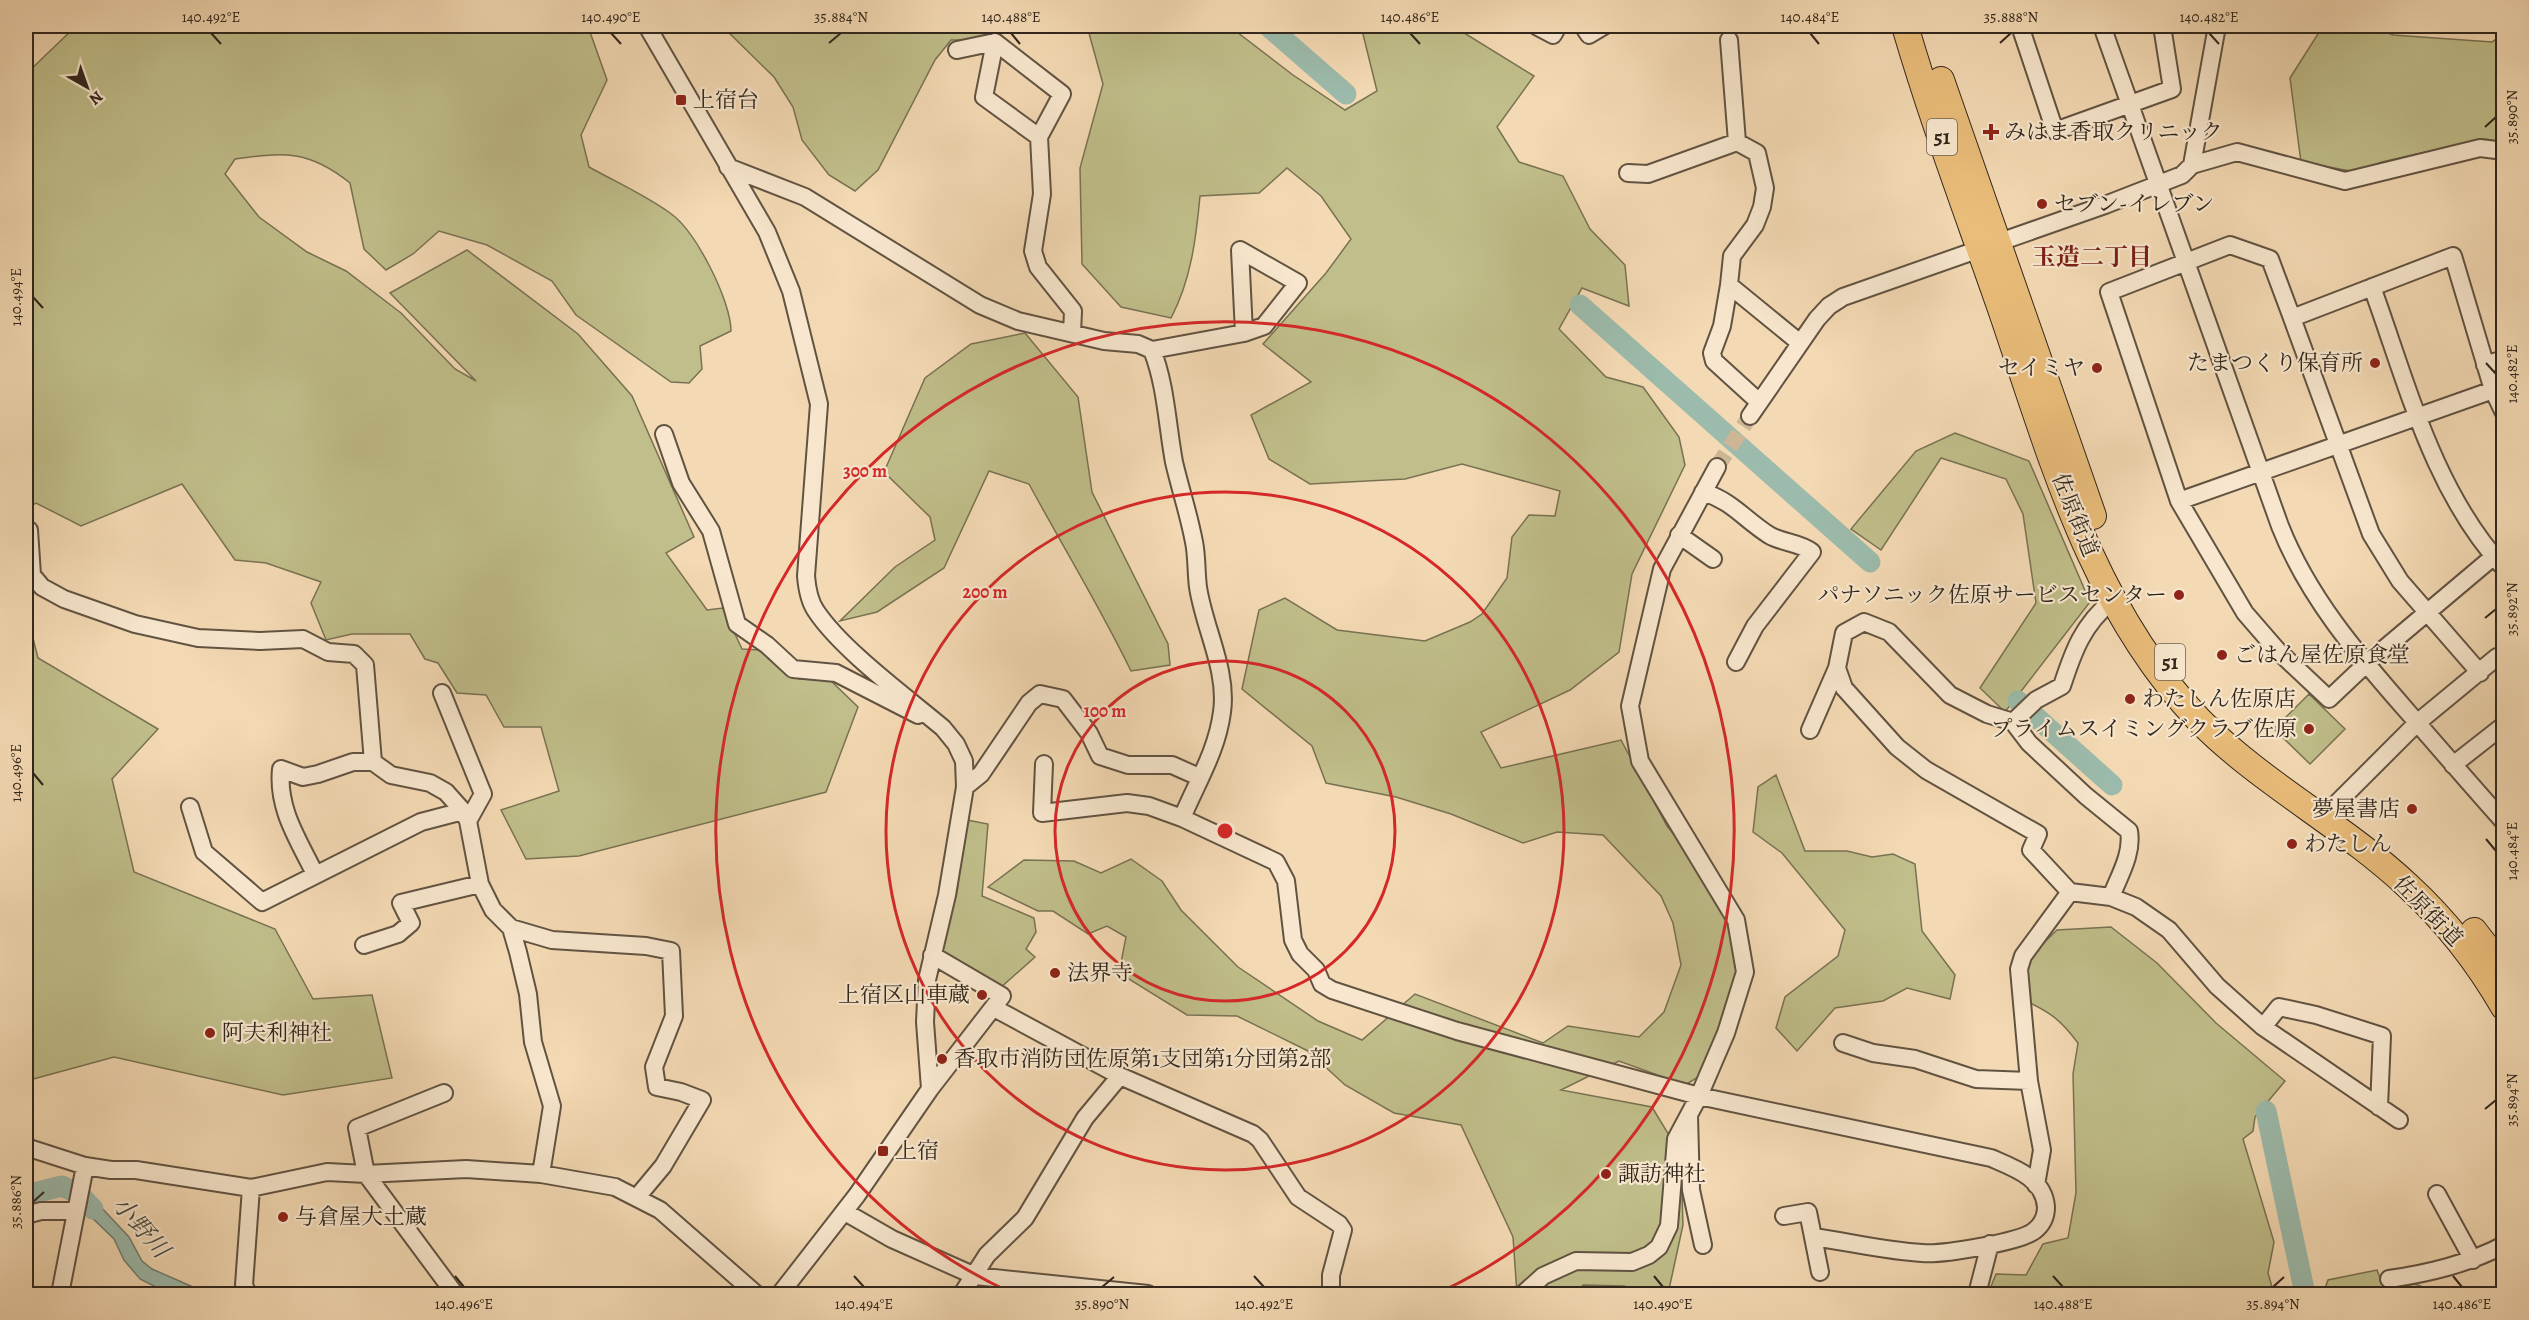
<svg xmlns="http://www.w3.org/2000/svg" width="2529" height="1320" viewBox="0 0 2529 1320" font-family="Alegreya,'Noto Serif JP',serif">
  <rect width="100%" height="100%" fill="#f4dab4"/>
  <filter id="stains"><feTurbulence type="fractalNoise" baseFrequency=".00333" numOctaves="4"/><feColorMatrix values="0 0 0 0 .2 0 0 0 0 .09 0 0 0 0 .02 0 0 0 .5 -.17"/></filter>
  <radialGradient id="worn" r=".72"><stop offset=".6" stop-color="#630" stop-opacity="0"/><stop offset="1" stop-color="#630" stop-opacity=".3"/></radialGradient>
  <path fill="#c0be8a" stroke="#787253" stroke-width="1.5" d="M76,26h509l5,6 17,48 -26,55 8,32c27,15 56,28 81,46 26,18 61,88 61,118l-31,15 2,23 -13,14 -18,-1 -95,-67 -24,-34 -65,-36 -48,-14 -26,23 -27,16 -22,-21 -14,-66c-41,-33 -65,-31 -115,-24l-10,15 34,43 48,35 39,19 55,42 54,56 21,12 -86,-88 77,-43 111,84 54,62 62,141 -28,16 41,57 16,-2 19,41 18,1 39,29 31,1 28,27 -32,85 -247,64 -53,3 -25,-49 58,-19 -18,-64h-37l-18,-32 -29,-2 -19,-30 -13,-4 -15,-25h-58l-26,6 -15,-37 10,-21 -55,-19 -31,-3 -53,-76 -101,42 -45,-23 -10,7v-436z
    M722,26h288l-27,14h-32l-16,20 -57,110 -23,21 -26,-16 -27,-35 -9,-33 -19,-30z
    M1087,26h142l64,49 52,35 32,-19 -16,-65h13l15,6 5,-6h59l81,50 -37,51 22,35 44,14 27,53 35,36 4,41 -47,-18 -23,41 47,48 37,10 36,50 6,28 -53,109 -13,78 -49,38 -89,42 20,36 120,-28 46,86 46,56 21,41 7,49 -24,67 -17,37 -15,9 -66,-24 -58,29 91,17 29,48 2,70 -15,69h-16l-28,-8 -41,-1 -7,9h-59l-4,-57 -52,-112 -67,-12 -49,-28 -37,-34 -71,-35 -50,-1 -68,-42 7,-36 -19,-11 -19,8 -35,-23h-15l-50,-24 36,-27 50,1 27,12 30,-14 31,22 19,29 57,57 80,54 44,19 53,-46 128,49 25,-17 71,11 25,-25 17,-47 -8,-42 -12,-27 -58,-61 -46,-3 -34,11 -72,-29 -55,-17 -70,-14 -14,-37 -70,-57 17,-79 26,-12 52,32 88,11 45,-19 12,-8 25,-36 5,-41 17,-22 26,1 5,-25 -98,-27 -57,15 -95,5 -41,-25 -18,-44 60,-33 -48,-38 63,-71 25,-34 -30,-43 -34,-28 -28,25 -59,3c-4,43 -9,84 -29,122l-50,-11 -39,-43 -2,-96 23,-84z
    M2323,26h47l23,9 99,7 11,-7v107l-19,-3 -102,23 -26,10 -55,-10 -11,-84z
    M1025,333l53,64 14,95 76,152 2,21 -39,6c-31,-64 -68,-124 -102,-187l-40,-13 -45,97 -67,44 -37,9 55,-54 40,-27 -5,-23 -46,-45 41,-94 46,-34z
    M1955,433l74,28 61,141 -85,110 -25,-24 56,-85 -13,-89 -17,-35 -65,-21 -60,92 -30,-21 65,-78z
    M26,611l12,47 120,71 -46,50 22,93 141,57 38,70 59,-4 20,83 -109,17 -169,-38 -88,24z
    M2309,694l36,35 -35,35 -36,-35z
    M1776,775l29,76h42l25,6 21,-3 22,10 7,67 33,44 -5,24 -43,-11 -24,13 -48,7 -38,43 -21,-23 9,-31 53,-41 7,-26 -63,-77 -29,-21 5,-45z
    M967,820l21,4 -6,72 52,22 2,14 -10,17 9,8 -36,32 -58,-32 16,-66z
    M2111,927l46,36 59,60 69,58 -30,36 -2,14 -10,8 31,103 -6,31 6,21h-286l8,-20 30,1 17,-31 25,-6 8,-45 -3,-119 5,-31c-18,-24 -28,-31 -56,-44l6,-41 29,-28z
    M2377,1270l7,18 31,-4 22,8 -114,2 5,-14z"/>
  <path fill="#9cbbac" stroke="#717f72" stroke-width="1.5" d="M84,1189l45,48 13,24 10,8 57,25h-39l-30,-15 -16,-19 -10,-21 -35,-34z"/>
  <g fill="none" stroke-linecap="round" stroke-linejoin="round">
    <path stroke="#9cbbac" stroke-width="21" d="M1268,26l78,68
      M1580,305l290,257
      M2018,701l94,84
      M2266,1111l39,183
      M26,1195l36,-9 17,8 14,15"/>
    <path stroke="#cdb696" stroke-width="16" stroke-dasharray="16 8" stroke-linecap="butt" d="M1717,467l33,-51"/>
    <defs>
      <path id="minor" d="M647,26l120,206 24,59 28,113 -13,172c1,12 3,25 10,35 26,39 89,85 127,117l13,16 8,17 1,26 -18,108 -20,85 -2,42 5,67 -73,106 -77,99
        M1536,26l17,9 5,-9
        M1583,26l6,9 15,-9
        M2020,26l35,105 117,-42 -10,-63
        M2102,26l178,500c28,71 77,128 127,185 32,37 64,74 97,111
        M1729,40l8,102
        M995,42l-11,55 55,40
        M957,50l38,-8 67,52 -23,43 3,57 -9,57 5,16 35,44 -1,22
        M2192,165l25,-139
        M728,167l77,30 175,108 38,16 86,20 34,3 14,6c14,35 15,74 22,112 6,26 15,53 20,80 3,14 2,30 4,45 6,41 30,83 24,125 -5,39 -25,70 -40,106l94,44 10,19 7,59 7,14 16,16 6,14 10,6 125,41 242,65 292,62c23,10 53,20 55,49 0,9 -4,18 -12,24 -14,11 -92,24 -112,22 -36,-2 -73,-11 -109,-16
        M1628,173l20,1 89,-32 20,11 8,35 -3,19 -7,18 -23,31 -3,29 71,58
        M1729,285l-7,41 -10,27 2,8 45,41
        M2372,287c35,96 61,204 132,281
        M2292,318l79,216 29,47 80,92
        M1152,350l92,-17 -4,-83 58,33 -34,43 -20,7
        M2485,365l19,-6
        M1750,416l67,-97 12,-13 14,-9 262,-92 77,-30 10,-10 45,-13 108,29 135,-33 24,3
        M664,434l17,49 30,48 26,93 30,21 26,24 43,4 82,42
        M1703,492c29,9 41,27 66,43 13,8 30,7 43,17l-57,74 -19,36
        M2179,501l314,-111 11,23
        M29,530l3,45 10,12 22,12 71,25 63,14 62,3 43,-2 25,13 26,2 11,11 8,97 18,13 39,8 16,9 17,19 5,10 12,63 13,26 18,18 7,24 10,42 5,48 19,64 -11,68
        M1679,535l34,24
        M2493,557l-127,107 -37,35 -51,-48 -33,-38 -66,-112 -70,-209 121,-47 40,14 22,59 161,-62 40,134
        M442,693l41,101 -15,27
        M2013,722l23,-22 26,-14c11,-34 21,-62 50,-85
        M1810,730l27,-62
        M1044,764l-2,49 85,-10 22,3 33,12
        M2453,765l51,-40
        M965,787l16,-13 48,-71 11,-9 23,5 26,34 11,23 28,9h44l27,12
        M190,807l14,45 58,50 159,-80 42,-11
        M2332,808l85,-85 80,-66
        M315,874c-17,-35 -38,-65 -34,-105l22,8 15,-3 35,-12h20
        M2111,897c8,-21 22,-43 18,-66l-43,-35 -57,-53 -16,-21 -26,-8 -37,-19 -61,-63 -25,-10 -20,11 -7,35 7,20 53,59 29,23 112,64 -7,16 39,42 41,5 25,10 33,23 48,56 46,41 136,93
        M511,928l41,12 94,6 25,5 3,65 -20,51 3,20 24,5 21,8 -39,66 -25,30
        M364,945l34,-11 13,-11 -10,-20 79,-19
        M994,1008l126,68 133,58 7,6 38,57 41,27 4,6 -12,45v19
        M2263,1027l16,-20 37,8 66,21 -3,71
        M1843,1043l30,10 42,6 61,20 53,2
        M930,1089l72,-93 -70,-41
        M1689,1116l2,74 12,55
        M26,1147l59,19
        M2036,1185l6,-35 -13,-69 -10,-112 4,-13 47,-64
        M251,1188l76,-16 39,2 -9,-46 87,-35
        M2437,1194l36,66
        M845,1212l47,27 83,37 173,18
        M26,1215l15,-4h33
        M1784,1216l24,-4 12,60
        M2389,1279c41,-6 78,-15 115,-34
        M60,1294l25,-128 26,4h25l115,18 -7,97 4,9
        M455,1294l-89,-120 100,-5 75,5 74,13 45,23 96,84
        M962,1294l25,-39 38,-37 60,-100 35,-42
        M1523,1294l20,-18 33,-15 56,1 17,-7 10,-8 10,-21 7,-87 23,-43 27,-63 19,-61 -9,-52 -96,-159 -10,-55 32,-137 55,-102
        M1977,1294l13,-50"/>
      <path id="highway" d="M1905,26c28,96 64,191 97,286 49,144 90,296 197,408 63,64 144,105 209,166 38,35 70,76 96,121
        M1941,80l152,436
        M2474,931l30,39"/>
    </defs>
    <use href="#minor" stroke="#615342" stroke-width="20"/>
    <use href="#highway" stroke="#30261c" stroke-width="28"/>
    <use href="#minor" stroke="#f8e7ce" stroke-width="16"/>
    <use href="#highway" stroke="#eabd7a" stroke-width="26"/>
  </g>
  <path fill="none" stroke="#30261c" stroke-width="2" d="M211,33l10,11M611,33l10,11M1011,33l9,11M1410,33l10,11M1810,33l9,11M2209,33l10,11M829,43l12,-10M2000,43l11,-10M2485,127l11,-10M33,297l10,11M2486,363l10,11M2485,618l11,-9M33,773l10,12M2486,839l10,12M2485,1109l11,-9M33,1202l11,-10M455,1276l9,11M854,1276l10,11M1254,1276l10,11M1654,1276l9,11M2053,1276l10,11M2453,1276l9,11M1102,1287l12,-10M2273,1287l11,-10"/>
  <g fill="none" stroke="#d62828" stroke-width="3">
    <circle cx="1225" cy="831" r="170"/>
    <circle cx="1225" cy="831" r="339"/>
    <path d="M1014 1294A509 509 0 1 1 1436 1294"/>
  </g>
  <g fill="#8f2418" stroke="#f8e7ce" stroke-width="2">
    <rect x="675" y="94" width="12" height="12" rx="3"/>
    <path d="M1988 123h6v6h6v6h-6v6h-6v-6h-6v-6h6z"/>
    <circle cx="2042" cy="204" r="6"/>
    <circle cx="2375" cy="363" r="6"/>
    <circle cx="2097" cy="368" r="6"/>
    <circle cx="2179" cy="595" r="6"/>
    <circle cx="2222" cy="655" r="6"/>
    <circle cx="2130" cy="699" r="6"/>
    <circle cx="2309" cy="729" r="6"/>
    <circle cx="2412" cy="809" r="6"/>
    <circle cx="2292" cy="844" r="6"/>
    <circle cx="1055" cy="973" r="6"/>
    <circle cx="982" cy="995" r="6"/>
    <circle cx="210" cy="1033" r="6"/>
    <circle cx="942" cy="1059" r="6"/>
    <rect x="877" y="1145" width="12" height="12" rx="3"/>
    <circle cx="1606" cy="1174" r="6"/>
    <circle cx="283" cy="1217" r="6"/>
  </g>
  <g text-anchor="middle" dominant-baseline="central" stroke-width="4.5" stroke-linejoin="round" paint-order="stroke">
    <g fill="#f8e7ce" stroke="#6c6051" stroke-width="1.5">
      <rect x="1927" y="119" width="30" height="36" rx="4.5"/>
      <rect x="2155" y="644" width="30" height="36" rx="4.5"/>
    </g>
    <g font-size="21" font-weight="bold" fill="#30261c">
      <text x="1942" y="137">51</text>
      <text x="2170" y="662">51</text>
    </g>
    <g font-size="22" fill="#30261c" stroke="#f8e7ce" text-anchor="start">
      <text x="693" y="100">上宿台</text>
      <text x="2004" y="132">みはま香取クリニック</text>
      <text x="2054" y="204">セブン-イレブン</text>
      <text x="2363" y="363" text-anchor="end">たまつくり保育所</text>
      <text x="2085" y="368" text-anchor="end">セイミヤ</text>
      <text x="2167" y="595" text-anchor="end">パナソニック佐原サービスセンター</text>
      <text x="2234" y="655">ごはん屋佐原食堂</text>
      <text x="2142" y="699">わたしん佐原店</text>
      <text x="2297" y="729" text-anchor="end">プライムスイミングクラブ佐原</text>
      <text x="2400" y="809" text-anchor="end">夢屋書店</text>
      <text x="2304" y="844">わたしん</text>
      <text x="1067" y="973">法界寺</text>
      <text x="970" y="995" text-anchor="end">上宿区山車蔵</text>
      <text x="222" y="1033">阿夫利神社</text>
      <text x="954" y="1059">香取市消防団佐原第1支団第1分団第2部</text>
      <text x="895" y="1151">上宿</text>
      <text x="1618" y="1174">諏訪神社</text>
      <text x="295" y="1217">与倉屋大土蔵</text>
    </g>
    <g font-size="22" fill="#30261c" stroke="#f8e7ce">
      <text transform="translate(2075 515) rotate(68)">佐原街道</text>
      <text transform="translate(2428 911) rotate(46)">佐原街道</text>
    </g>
    <g font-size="24" font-weight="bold" fill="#7a1f14" stroke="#f8e7ce">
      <text x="2092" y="257">玉造二丁目</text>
    </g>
    <g font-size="24" font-style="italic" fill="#4b4b40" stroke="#f8e7ce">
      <text transform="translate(141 1227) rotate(49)">小野川</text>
    </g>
  </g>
  <circle cx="1225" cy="831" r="9" fill="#d62828" stroke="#f8e7ce" stroke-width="3"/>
  <g font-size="18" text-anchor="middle" font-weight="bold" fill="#d62828" stroke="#f8e7ce" stroke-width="4.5" stroke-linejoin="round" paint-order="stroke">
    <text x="865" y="477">300 m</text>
    <text x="985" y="598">200 m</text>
    <text x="1105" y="717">100 m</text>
  </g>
  <rect width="2529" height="1320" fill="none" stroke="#f4dab4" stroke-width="66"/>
  <g transform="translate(87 87) rotate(140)" stroke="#f8e7ce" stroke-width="4.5" paint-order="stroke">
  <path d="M0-4.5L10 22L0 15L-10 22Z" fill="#30261c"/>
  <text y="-9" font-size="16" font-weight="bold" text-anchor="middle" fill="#30261c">N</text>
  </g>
  <rect x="33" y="33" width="2463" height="1254" fill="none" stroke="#30261c" stroke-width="2"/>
  <g font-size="15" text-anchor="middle" fill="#30261c">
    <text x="211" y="22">140.492°E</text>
    <text x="611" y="22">140.490°E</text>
    <text x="841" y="22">35.884°N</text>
    <text x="1011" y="22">140.488°E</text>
    <text x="1410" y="22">140.486°E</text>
    <text x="1810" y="22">140.484°E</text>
    <text x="2011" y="22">35.888°N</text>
    <text x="2209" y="22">140.482°E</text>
    <text transform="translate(2512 117) rotate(-90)" y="5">35.890°N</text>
    <text transform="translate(16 297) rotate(-90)" y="5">140.494°E</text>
    <text transform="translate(2512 374) rotate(-90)" y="5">140.482°E</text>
    <text transform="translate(2512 609) rotate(-90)" y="5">35.892°N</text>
    <text transform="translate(16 773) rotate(-90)" y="5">140.496°E</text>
    <text transform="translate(2512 851) rotate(-90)" y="5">140.484°E</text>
    <text transform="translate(2512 1100) rotate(-90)" y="5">35.894°N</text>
    <text transform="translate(16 1202) rotate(-90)" y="5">35.886°N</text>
    <text x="464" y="1309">140.496°E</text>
    <text x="864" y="1309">140.494°E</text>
    <text x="1102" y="1309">35.890°N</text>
    <text x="1264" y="1309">140.492°E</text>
    <text x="1663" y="1309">140.490°E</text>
    <text x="2063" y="1309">140.488°E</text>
    <text x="2273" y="1309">35.894°N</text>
    <text x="2462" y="1309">140.486°E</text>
  </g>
  <rect width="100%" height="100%" filter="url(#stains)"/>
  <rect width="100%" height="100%" fill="url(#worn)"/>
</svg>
